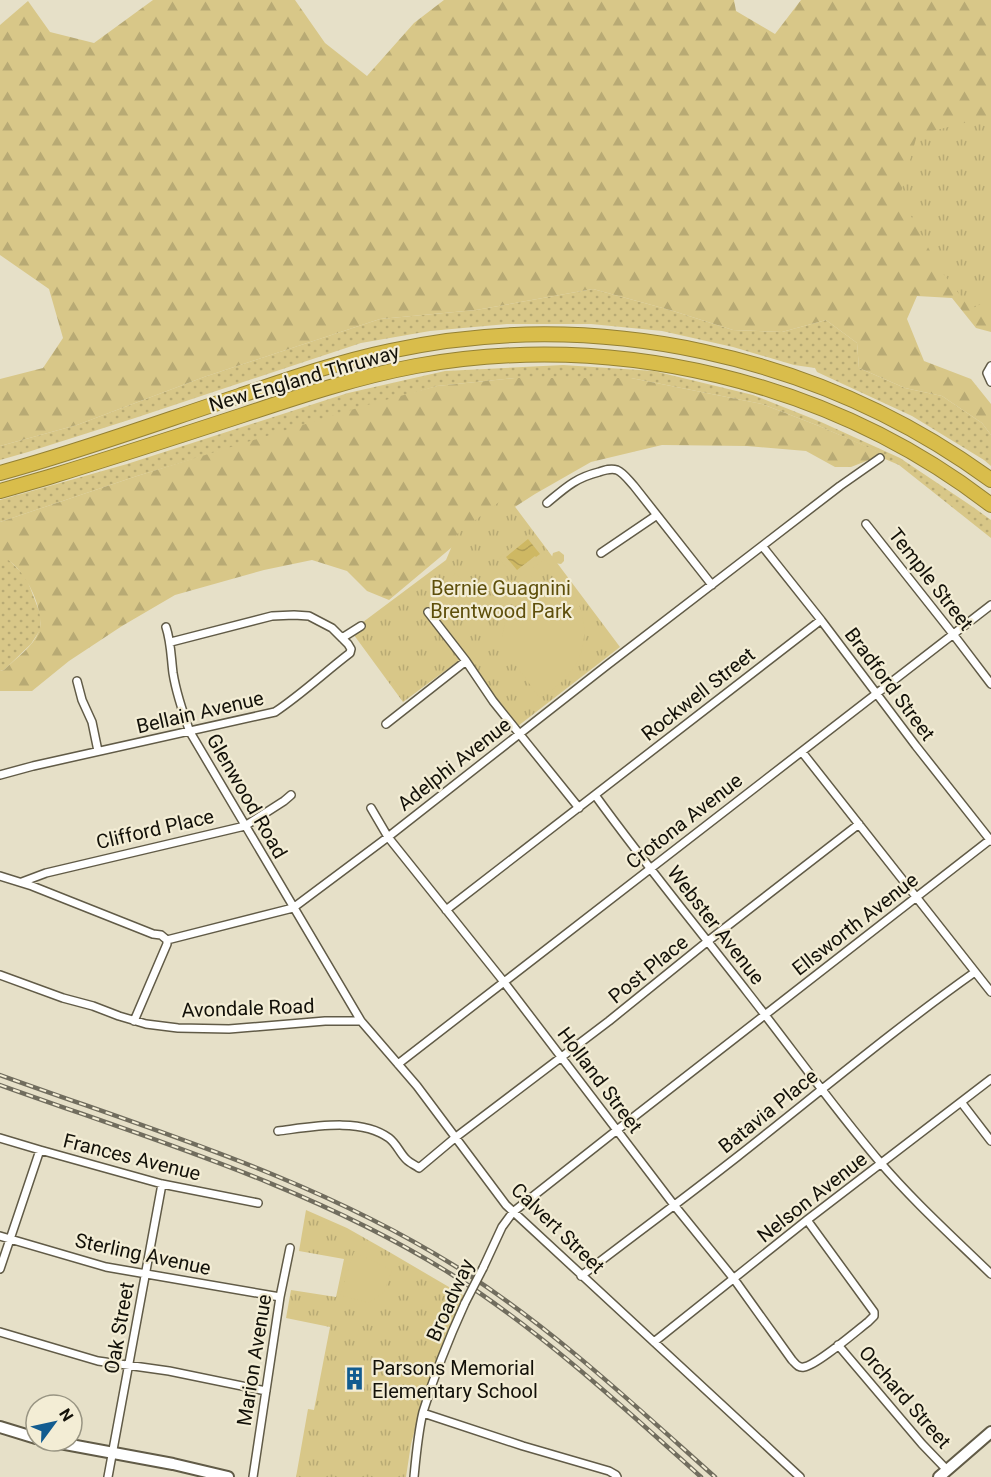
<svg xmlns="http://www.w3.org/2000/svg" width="991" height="1477" viewBox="0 0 991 1477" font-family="Roboto,sans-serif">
  <defs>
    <pattern id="grass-dots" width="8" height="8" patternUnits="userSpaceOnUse" patternTransform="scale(1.5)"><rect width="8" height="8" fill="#d8c788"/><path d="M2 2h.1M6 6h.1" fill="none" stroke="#b8aa74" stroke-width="1.8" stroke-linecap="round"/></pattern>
    <pattern id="forest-firs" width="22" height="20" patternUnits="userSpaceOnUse" patternTransform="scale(1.5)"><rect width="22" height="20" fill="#d8c788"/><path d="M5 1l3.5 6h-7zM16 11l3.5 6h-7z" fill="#b8aa74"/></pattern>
    <pattern id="park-tufts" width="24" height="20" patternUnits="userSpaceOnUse" patternTransform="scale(1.5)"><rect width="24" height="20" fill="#d8c788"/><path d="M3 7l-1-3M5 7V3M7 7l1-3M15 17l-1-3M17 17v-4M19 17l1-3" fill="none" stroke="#b8aa74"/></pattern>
    <pattern id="water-waves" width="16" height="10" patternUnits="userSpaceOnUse" patternTransform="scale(1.5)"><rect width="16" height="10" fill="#ceb863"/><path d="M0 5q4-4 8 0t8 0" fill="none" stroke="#b09d55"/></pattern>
  </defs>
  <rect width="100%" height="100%" fill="#e6e0c8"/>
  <path fill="url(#grass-dots)" d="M593,289l77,21 63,20 49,2 44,-12 31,23 2,25 46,20 37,8 40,27 9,12v31l-7,-6 -72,-44 -95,-44 -2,-4 -21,-3 -61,-18 -71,-16 -71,-7h-84l-77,7 -69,12 -226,75 -107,34 -28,8v-14l77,-21 127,-48 176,-58 96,-9z
    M563,365l91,6 99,24 68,27 79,36 73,49 18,13v18l-92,-73 -14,-6 -4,4 -7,-5 2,-7 -57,-25 -57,-22 -131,-26h-116l-78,8 -300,90 -137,46v-22l127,-36 221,-71 97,-22z
    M0,557h6l20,20 15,39 -1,14 -9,14 -27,26 -4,1z"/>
  <path fill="url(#forest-firs)" d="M153,0h142l30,43 42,33 47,-53 30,-23h290l2,11 39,23 26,-34h190v332l-15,-4 -24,-30 -35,-2 -10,23 17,42 47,18 20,25v31l-9,-12 -40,-27 -37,-8 -46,-20 -2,-25 -31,-23 -44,12 -49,-2 -63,-20 -77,-21 -117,21 -96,9 -176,58 -127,48 -77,21v-67l43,-11 20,-30 -14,-49 -49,-34v-230l28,-24 22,31 44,11z
    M515,378h116l131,26 57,22 58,25 -3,7 -23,9h-16l-29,-16 -59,-5 -85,-1 -71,17 -56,32 -84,54 -62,52 -22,-9 -20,-20 -35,-11 -48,10 -89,25 -53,31 -53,35 -37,30h-32v-20l4,-1c12,-12 29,-23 35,-39 8,-19 -18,-72 -39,-74v-35l137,-46 230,-71 70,-19z"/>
  <path fill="url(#park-tufts)" d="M991,116v183l-20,10 -30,-38 -41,-75 17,-61z
    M507,496l113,151 -102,79 -53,-70 -62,46 -52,-71 95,-71 11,-26z
    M306,1210l41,18 44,25 75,44 -44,106 -11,41 -5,33h-110l12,-68 6,1 16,-83 -44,-9 5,-28 45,7 8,-38 -45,-8z"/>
  <path fill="#d8c788" d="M529,534l19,23h4l1,-4 6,-2 5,4v6l-3,3 -7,-1 -4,3 -6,-7 -12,9v9l-19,-1 -14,-18z
    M456,573l14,18 -28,22 -14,-18z
    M566,592l4,5h4c7,8 9,19 10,30 2,34 -17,55 -44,71l-23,-31 -15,-30 3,-15 28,-18z
    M354,1252l38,18 -8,22 -15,11 -29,-8z"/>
  <path fill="url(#water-waves)" d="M528,539l12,15 -4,3 -1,-1 -18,14 -11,-13z"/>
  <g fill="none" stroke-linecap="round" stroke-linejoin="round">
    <defs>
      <path id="street" d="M991,366l-4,7 4,9
        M547,503c18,-15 28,-25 52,-31 6,-2 12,-4 18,-2 7,3 12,11 17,16l78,99
        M866,524l87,110 38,50
        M763,547l58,73 95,126 75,95
        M601,553l56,-38
        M428,612l38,49 27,40 86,107
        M166,627c5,15 5,30 7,46 3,19 10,40 17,59l171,289 56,65 89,119 294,272
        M342,638l19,-12
        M77,681l5,19 10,22 6,29
        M386,724l80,-63
        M802,752l189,240
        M0,775l33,-9 242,-54c27,-18 50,-40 75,-59l1,-4 -3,-5 -16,-16 -23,-12 -15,-1 -22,1 -101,26
        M595,795c49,68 102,132 153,198 44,56 85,114 131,168 34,40 74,76 112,113
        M371,808l17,29 116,145 170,223 60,74 58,81c4,4 6,8 12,7 13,-2 51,-35 64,-45l6,-6v-4l-67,-92
        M0,876l32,10 121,48 8,1 6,5 126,-32 95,-71 218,-171 234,-180 40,-28
        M22,882l24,-9 199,-47 39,-25 7,-6
        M446,910l375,-290
        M0,975l63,23 30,8 26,10 27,8 32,4 51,1 96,-8h36
        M134,1021l33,-77v-4
        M398,1064l593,-459
        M961,1102l30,39
        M278,1131c33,-4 83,-14 111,7 8,6 11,16 18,22 3,3 8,5 12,8l37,-31 153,-116 99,-80 151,-117
        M0,1138l40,12 122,34 96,19
        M0,1236l106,31 174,30
        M483,1268l19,-41 11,-15 104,-82 374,-291
        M0,1269l40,-119
        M581,1276c52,-40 105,-79 156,-119 79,-62 156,-127 238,-185
        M0,1332l98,29 71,10 97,20
        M654,1342l153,-122 184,-141
        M838,1345l84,99 25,26
        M423,1413l100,33 86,25 7,4 1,2
        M108,1477l54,-293
        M253,1477l27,-180 10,-49
        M414,1477c2,-21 4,-44 9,-65 11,-36 26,-74 42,-109"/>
      <path id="secondary" d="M0,1427l36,11
        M49,1441l124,23 55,13
        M939,1477l52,-45"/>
      <path id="highway" d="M0,473c81,-22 160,-51 239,-77 50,-17 99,-34 151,-45 207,-45 430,4 601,129
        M0,491l49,-14c65,-20 130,-41 194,-62 57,-19 114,-38 173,-49 200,-36 414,15 575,139"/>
    </defs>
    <use href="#street" stroke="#615b47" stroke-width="10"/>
    <use href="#secondary" stroke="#615b47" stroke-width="14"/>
    <use href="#highway" stroke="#948134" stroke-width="16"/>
    <use href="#street" stroke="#fff" stroke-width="7"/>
    <use href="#secondary" stroke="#fff" stroke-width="10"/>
    <use href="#highway" stroke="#d9bd4b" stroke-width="14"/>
    <defs>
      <path id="rail" d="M0,1075c155,56 314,103 455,191 95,60 176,136 260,211
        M0,1085c153,55 312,102 451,189 91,58 170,131 250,203"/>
    </defs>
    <use href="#rail" stroke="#716d5e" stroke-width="4.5"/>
    <use href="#rail" stroke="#f3edd5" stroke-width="2" stroke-dasharray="7" stroke-linecap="butt"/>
    <defs>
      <path id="street-bridge" d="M465,1303l18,-35"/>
    </defs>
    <use href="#street-bridge" stroke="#615b47" stroke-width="10" stroke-linecap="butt"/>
    <use href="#street-bridge" stroke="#fff" stroke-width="7"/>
  </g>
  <defs>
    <symbol id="building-bare" viewBox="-9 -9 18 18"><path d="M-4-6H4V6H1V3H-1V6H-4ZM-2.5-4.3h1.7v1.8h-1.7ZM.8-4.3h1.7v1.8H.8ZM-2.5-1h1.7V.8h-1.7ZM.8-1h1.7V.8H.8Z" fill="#125c90" stroke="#f3edd5" stroke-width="2.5" paint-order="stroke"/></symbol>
  </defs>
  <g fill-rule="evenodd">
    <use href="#building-bare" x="338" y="1362" width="33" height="33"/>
  </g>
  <g text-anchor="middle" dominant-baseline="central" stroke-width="4.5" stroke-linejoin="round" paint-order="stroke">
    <g font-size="20" fill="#131109" stroke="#f3edd5">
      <text transform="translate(304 378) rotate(-16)">New England Thruway</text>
      <text transform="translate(931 579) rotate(52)">Temple Street</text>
      <text transform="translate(890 684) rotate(53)">Bradford Street</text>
      <text transform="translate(698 694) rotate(-38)">Rockwell Street</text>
      <text transform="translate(200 712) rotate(-13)">Bellain Avenue</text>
      <text transform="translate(454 764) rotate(-38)">Adelphi Avenue</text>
      <text transform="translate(247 796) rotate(60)">Glenwood Road</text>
      <text transform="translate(684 821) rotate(-38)">Crotona Avenue</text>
      <text transform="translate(155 829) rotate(-13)">Clifford Place</text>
      <text transform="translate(855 924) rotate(-38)">Ellsworth Avenue</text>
      <text transform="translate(716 925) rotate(52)">Webster Avenue</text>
      <text transform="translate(648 969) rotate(-39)">Post Place</text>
      <text transform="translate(248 1008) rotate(-2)">Avondale Road</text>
      <text transform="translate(600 1080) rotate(53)">Holland Street</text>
      <text transform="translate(768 1111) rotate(-39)">Batavia Place</text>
      <text transform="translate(132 1157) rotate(14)">Frances Avenue</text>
      <text transform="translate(812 1197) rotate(-38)">Nelson Avenue</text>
      <text transform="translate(558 1228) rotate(44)">Calvert Street</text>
      <text transform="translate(143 1254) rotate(12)">Sterling Avenue</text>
      <text transform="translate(450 1300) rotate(-66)">Broadway</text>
      <text transform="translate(119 1328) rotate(-80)">Oak Street</text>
      <text transform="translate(254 1360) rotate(-81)">Marion Avenue</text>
      <text transform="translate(905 1397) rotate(49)">Orchard Street</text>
    </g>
    <g font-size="20" fill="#5e4f0b" stroke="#f3edd5">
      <text x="501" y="588">Bernie Guagnini<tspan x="501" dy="23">Brentwood Park</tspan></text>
    </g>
    <g font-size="20" fill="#131109" stroke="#f3edd5" text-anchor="start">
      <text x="372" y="1368">Parsons Memorial<tspan x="372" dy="23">Elementary School</tspan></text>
    </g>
  </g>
  <g transform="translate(54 1423) rotate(57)"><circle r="28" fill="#f3edd5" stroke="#999583" stroke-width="1.5"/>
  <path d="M0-4.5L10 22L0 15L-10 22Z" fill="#125c90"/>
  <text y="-9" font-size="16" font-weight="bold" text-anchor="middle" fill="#131109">N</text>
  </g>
</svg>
